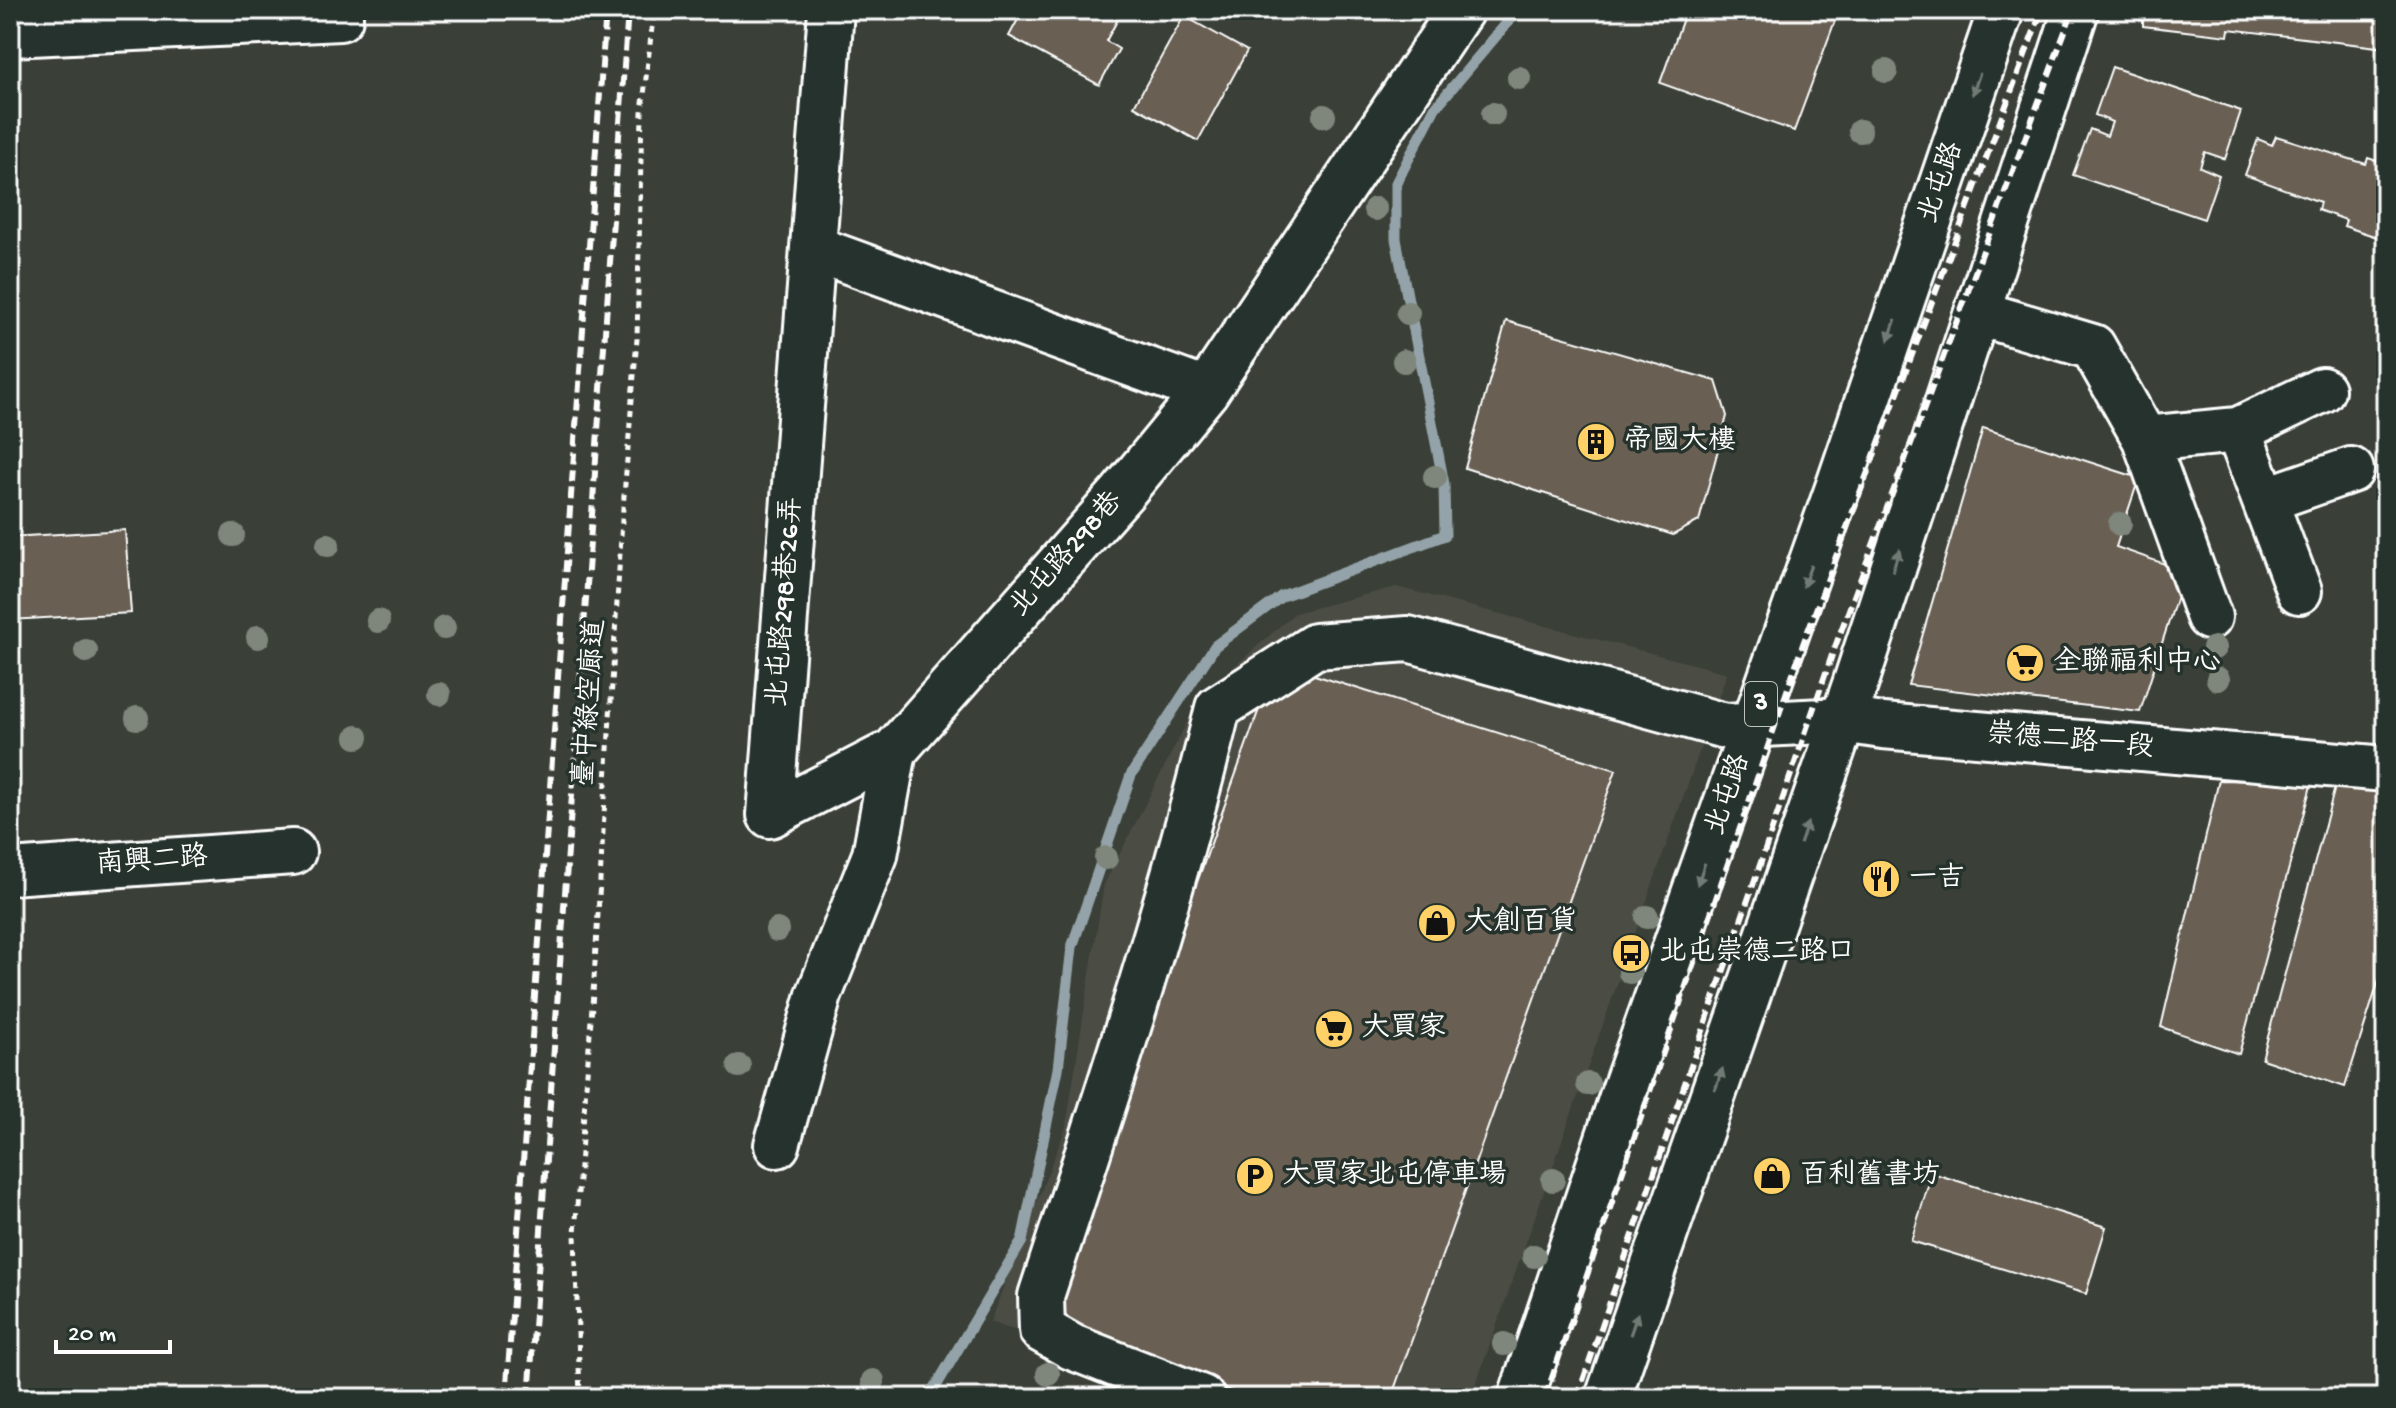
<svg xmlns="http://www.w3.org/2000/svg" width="2396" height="1408" viewBox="0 0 2396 1408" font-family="'Gochi Hand','LXGW WenKai TC',sans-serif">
  <rect width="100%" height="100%" fill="#3a4038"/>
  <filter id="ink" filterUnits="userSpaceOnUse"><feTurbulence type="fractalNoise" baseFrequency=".0125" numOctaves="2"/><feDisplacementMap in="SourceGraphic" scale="16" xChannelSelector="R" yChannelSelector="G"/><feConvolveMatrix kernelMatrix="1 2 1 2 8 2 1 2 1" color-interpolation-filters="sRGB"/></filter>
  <g filter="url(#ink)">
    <path fill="#4c4d44" d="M1396,587l331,86 -256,725h-258l-223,-76 76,-195 38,-242 96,-188 95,-84z"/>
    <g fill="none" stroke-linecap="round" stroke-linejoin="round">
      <path stroke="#94a3a9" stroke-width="11" d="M929,1398l93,-157 36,-172 14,-122 59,-172 84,-129 67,-50 163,-61 -1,-51 -48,-245v-56l39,-75 83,-98"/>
    </g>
    <path fill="#695f53" stroke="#fff" stroke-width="2" d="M1023,10h100l-17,31 13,8 -20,36 -90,-49z
      M1686,10h153l-45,121 -134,-48z
      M2131,10h255v38l-157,-19 -1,7 -85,-10v-5l-14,-5z
      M1184,16l63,35 -49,90 -64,-35z
      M2112,67l129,44 -16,48 -20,-7 -5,15 19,8 -15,44 -131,-44 17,-46 17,7 5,-14 -17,-7z
      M2276,136l90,28 2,-6 18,6v76l-42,-14 2,-6 -28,-10 2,-8 -75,-27 13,-36 14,6z
      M1506,321l210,60 11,35 -28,105 -26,14 -208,-67z
      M1983,428l156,50 -23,69 69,24 -45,141 -232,-27z
      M125,530l6,83 -121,7v-83z
      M1305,672l311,98 -225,628h-139l-174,-58 -26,-52 211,-590z
      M2219,780l93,2 -73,272 -78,-27z
      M2335,787l51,4v167l-41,129 -83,-28z
      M1932,1173l174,54 -20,67 -175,-53z"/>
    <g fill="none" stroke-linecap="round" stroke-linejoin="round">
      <defs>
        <path id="minor" d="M831,10l-61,805 124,-64
          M10,34l330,-16v-8
          M813,248l393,143
          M1978,313l115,34 52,92 64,178
          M2238,430l61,161
          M2145,439l93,-9 84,-40
          M2265,500l86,-30
          M10,872l283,-20
          M777,1145l42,-150 56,-140 19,-104 228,-258 84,-102 255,-381
          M1202,1398l-130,-51 -30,-17 -1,-34c64,-195 129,-389 177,-588l97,-62 93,-7 317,87 118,-6 40,6 503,43"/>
        <path id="major" d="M1521,1398l100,-298 218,-615 162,-475
          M1608,1398l248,-716 220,-672"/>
      </defs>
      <use href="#minor" stroke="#fff" stroke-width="50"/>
      <use href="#major" stroke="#fff" stroke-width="50"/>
      <path stroke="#fff" stroke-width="5" stroke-dasharray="6 6" stroke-linecap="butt" d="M580,1398l-5,-165 19,-254 28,-459 15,-181 5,-227 12,-102"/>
      <use href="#minor" stroke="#26332d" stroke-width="44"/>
      <use href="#major" stroke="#26332d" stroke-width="44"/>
      <path stroke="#fff" stroke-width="6" stroke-dasharray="12 6" stroke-linecap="butt" d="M506,1398l100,-1388
        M529,1398l99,-1388
        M1545,1398l258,-754 239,-634
        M1577,1398l255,-743 241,-645"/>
    </g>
    <g fill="#7f867b">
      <circle cx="1886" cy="71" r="12"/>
      <circle cx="1519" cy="78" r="12"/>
      <circle cx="1493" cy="114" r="12"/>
      <circle cx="1324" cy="116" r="12"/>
      <circle cx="1860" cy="131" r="12"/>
      <circle cx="1375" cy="209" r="12"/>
      <circle cx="1408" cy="313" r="12"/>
      <circle cx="1404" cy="361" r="12"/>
      <circle cx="1435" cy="477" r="12"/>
      <circle cx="2120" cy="524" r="12"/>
      <circle cx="233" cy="535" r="12"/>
      <circle cx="328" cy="545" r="12"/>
      <circle cx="378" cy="621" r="12"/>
      <circle cx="444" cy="628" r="12"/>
      <circle cx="258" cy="637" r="12"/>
      <circle cx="2214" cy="648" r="12"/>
      <circle cx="86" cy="651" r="12"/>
      <circle cx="2218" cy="679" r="12"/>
      <circle cx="439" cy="694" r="12"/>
      <circle cx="137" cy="718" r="12"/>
      <circle cx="357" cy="737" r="12"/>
      <circle cx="1106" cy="858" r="12"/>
      <circle cx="1647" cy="917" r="12"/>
      <circle cx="777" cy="930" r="12"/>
      <circle cx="1630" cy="972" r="12"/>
      <circle cx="739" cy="1066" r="12"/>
      <circle cx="1588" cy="1084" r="12"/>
      <circle cx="1553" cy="1180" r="12"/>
      <circle cx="1534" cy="1256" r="12"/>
      <circle cx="1504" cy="1344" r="12"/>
      <circle cx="1048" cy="1374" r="12"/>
      <circle cx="873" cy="1381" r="12"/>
    </g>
    <defs><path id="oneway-solid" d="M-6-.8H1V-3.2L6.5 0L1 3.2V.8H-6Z" transform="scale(2)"/></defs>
    <g fill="#727a76">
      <use href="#oneway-solid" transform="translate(1976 84) rotate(109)"/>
      <use href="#oneway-solid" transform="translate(1892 330) rotate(109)"/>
      <use href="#oneway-solid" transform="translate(1896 560) rotate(-72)"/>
      <use href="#oneway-solid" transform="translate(1807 576) rotate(110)"/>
      <use href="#oneway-solid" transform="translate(1804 833) rotate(-71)"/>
      <use href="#oneway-solid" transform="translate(1701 874) rotate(109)"/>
      <use href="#oneway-solid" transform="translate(1719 1079) rotate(-71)"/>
      <use href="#oneway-solid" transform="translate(1634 1324) rotate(-71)"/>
    </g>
  </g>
  <defs>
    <symbol id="building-disc" viewBox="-11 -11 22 22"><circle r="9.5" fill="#ffd166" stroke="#26332d"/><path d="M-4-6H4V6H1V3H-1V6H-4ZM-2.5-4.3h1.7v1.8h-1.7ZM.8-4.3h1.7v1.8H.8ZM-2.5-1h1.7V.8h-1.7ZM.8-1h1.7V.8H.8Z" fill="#111"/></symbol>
    <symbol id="supermarket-disc" viewBox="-11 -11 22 22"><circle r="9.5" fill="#ffd166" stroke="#26332d"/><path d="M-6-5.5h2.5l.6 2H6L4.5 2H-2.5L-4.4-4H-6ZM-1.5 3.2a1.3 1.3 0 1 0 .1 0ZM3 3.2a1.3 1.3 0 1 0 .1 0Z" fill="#111"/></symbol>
    <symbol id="restaurant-disc" viewBox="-11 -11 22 22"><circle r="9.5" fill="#ffd166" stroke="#26332d"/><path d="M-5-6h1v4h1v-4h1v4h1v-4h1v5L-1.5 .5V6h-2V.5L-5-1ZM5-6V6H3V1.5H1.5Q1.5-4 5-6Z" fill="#111"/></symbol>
    <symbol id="shop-disc" viewBox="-11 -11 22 22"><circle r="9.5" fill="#ffd166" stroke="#26332d"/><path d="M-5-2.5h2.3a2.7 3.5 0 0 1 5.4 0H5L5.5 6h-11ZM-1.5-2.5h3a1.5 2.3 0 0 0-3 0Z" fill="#111"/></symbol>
    <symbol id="bus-disc" viewBox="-11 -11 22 22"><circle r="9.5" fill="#ffd166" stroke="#26332d"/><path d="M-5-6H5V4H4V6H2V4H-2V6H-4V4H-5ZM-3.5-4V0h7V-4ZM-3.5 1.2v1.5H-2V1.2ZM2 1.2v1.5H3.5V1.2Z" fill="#111"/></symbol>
    <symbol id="parking-disc" viewBox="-11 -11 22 22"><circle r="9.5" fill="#ffd166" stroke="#26332d"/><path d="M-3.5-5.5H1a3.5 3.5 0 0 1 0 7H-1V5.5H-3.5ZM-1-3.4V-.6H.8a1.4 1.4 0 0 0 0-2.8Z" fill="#111"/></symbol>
  </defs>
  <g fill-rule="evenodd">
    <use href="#building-disc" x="1574" y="420" width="44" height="44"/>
    <use href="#supermarket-disc" x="2003" y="641" width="44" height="44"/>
    <use href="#restaurant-disc" x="1859" y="857" width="44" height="44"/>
    <use href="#shop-disc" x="1415" y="901" width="44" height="44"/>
    <use href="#bus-disc" x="1609" y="931" width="44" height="44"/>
    <use href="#supermarket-disc" x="1312" y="1007" width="44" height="44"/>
    <use href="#parking-disc" x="1233" y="1154" width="44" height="44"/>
    <use href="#shop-disc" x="1750" y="1154" width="44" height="44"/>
  </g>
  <g text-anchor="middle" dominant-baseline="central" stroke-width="7" stroke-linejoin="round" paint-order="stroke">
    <rect fill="#26332d" stroke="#bec2c0" stroke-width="2" x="1745" y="682" width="32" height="44" rx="6"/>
    <g font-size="26" font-weight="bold" fill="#fff">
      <text x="1761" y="704">3</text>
    </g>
    <g font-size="28" fill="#fff" stroke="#26332d">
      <text transform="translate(1942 183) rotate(-71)">北屯路</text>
      <text transform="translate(1067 555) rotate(-49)">北屯路298巷</text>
      <text transform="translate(786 602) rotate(-86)">北屯路298巷26弄</text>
      <text transform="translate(591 703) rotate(-86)">臺中綠空廊道</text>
      <text transform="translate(2070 742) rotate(5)">崇德二路一段</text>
      <text transform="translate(1729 795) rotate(-71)">北屯路</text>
      <text transform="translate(152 862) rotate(-4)">南興二路</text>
    </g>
    <g font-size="28" fill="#fff" stroke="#26332d" text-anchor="start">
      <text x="1624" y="442">帝國大樓</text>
      <text x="2053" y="663">全聯福利中心</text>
      <text x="1909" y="879">一吉</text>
      <text x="1465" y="923">大創百貨</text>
      <text x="1659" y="953">北屯崇德二路口</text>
      <text x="1362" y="1029">大買家</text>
      <text x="1283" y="1176">大買家北屯停車場</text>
      <text x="1800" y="1176">百利舊書坊</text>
    </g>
  </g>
  <rect width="2396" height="1408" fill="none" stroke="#26332d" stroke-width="40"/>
  <rect x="20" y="20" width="2356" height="1368" fill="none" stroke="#fff" stroke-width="3" filter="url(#ink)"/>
  <path d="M56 1340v12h114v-12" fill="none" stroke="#ffffff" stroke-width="4"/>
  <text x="68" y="1340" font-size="24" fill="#ffffff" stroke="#26332d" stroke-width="6" paint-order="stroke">20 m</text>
</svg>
